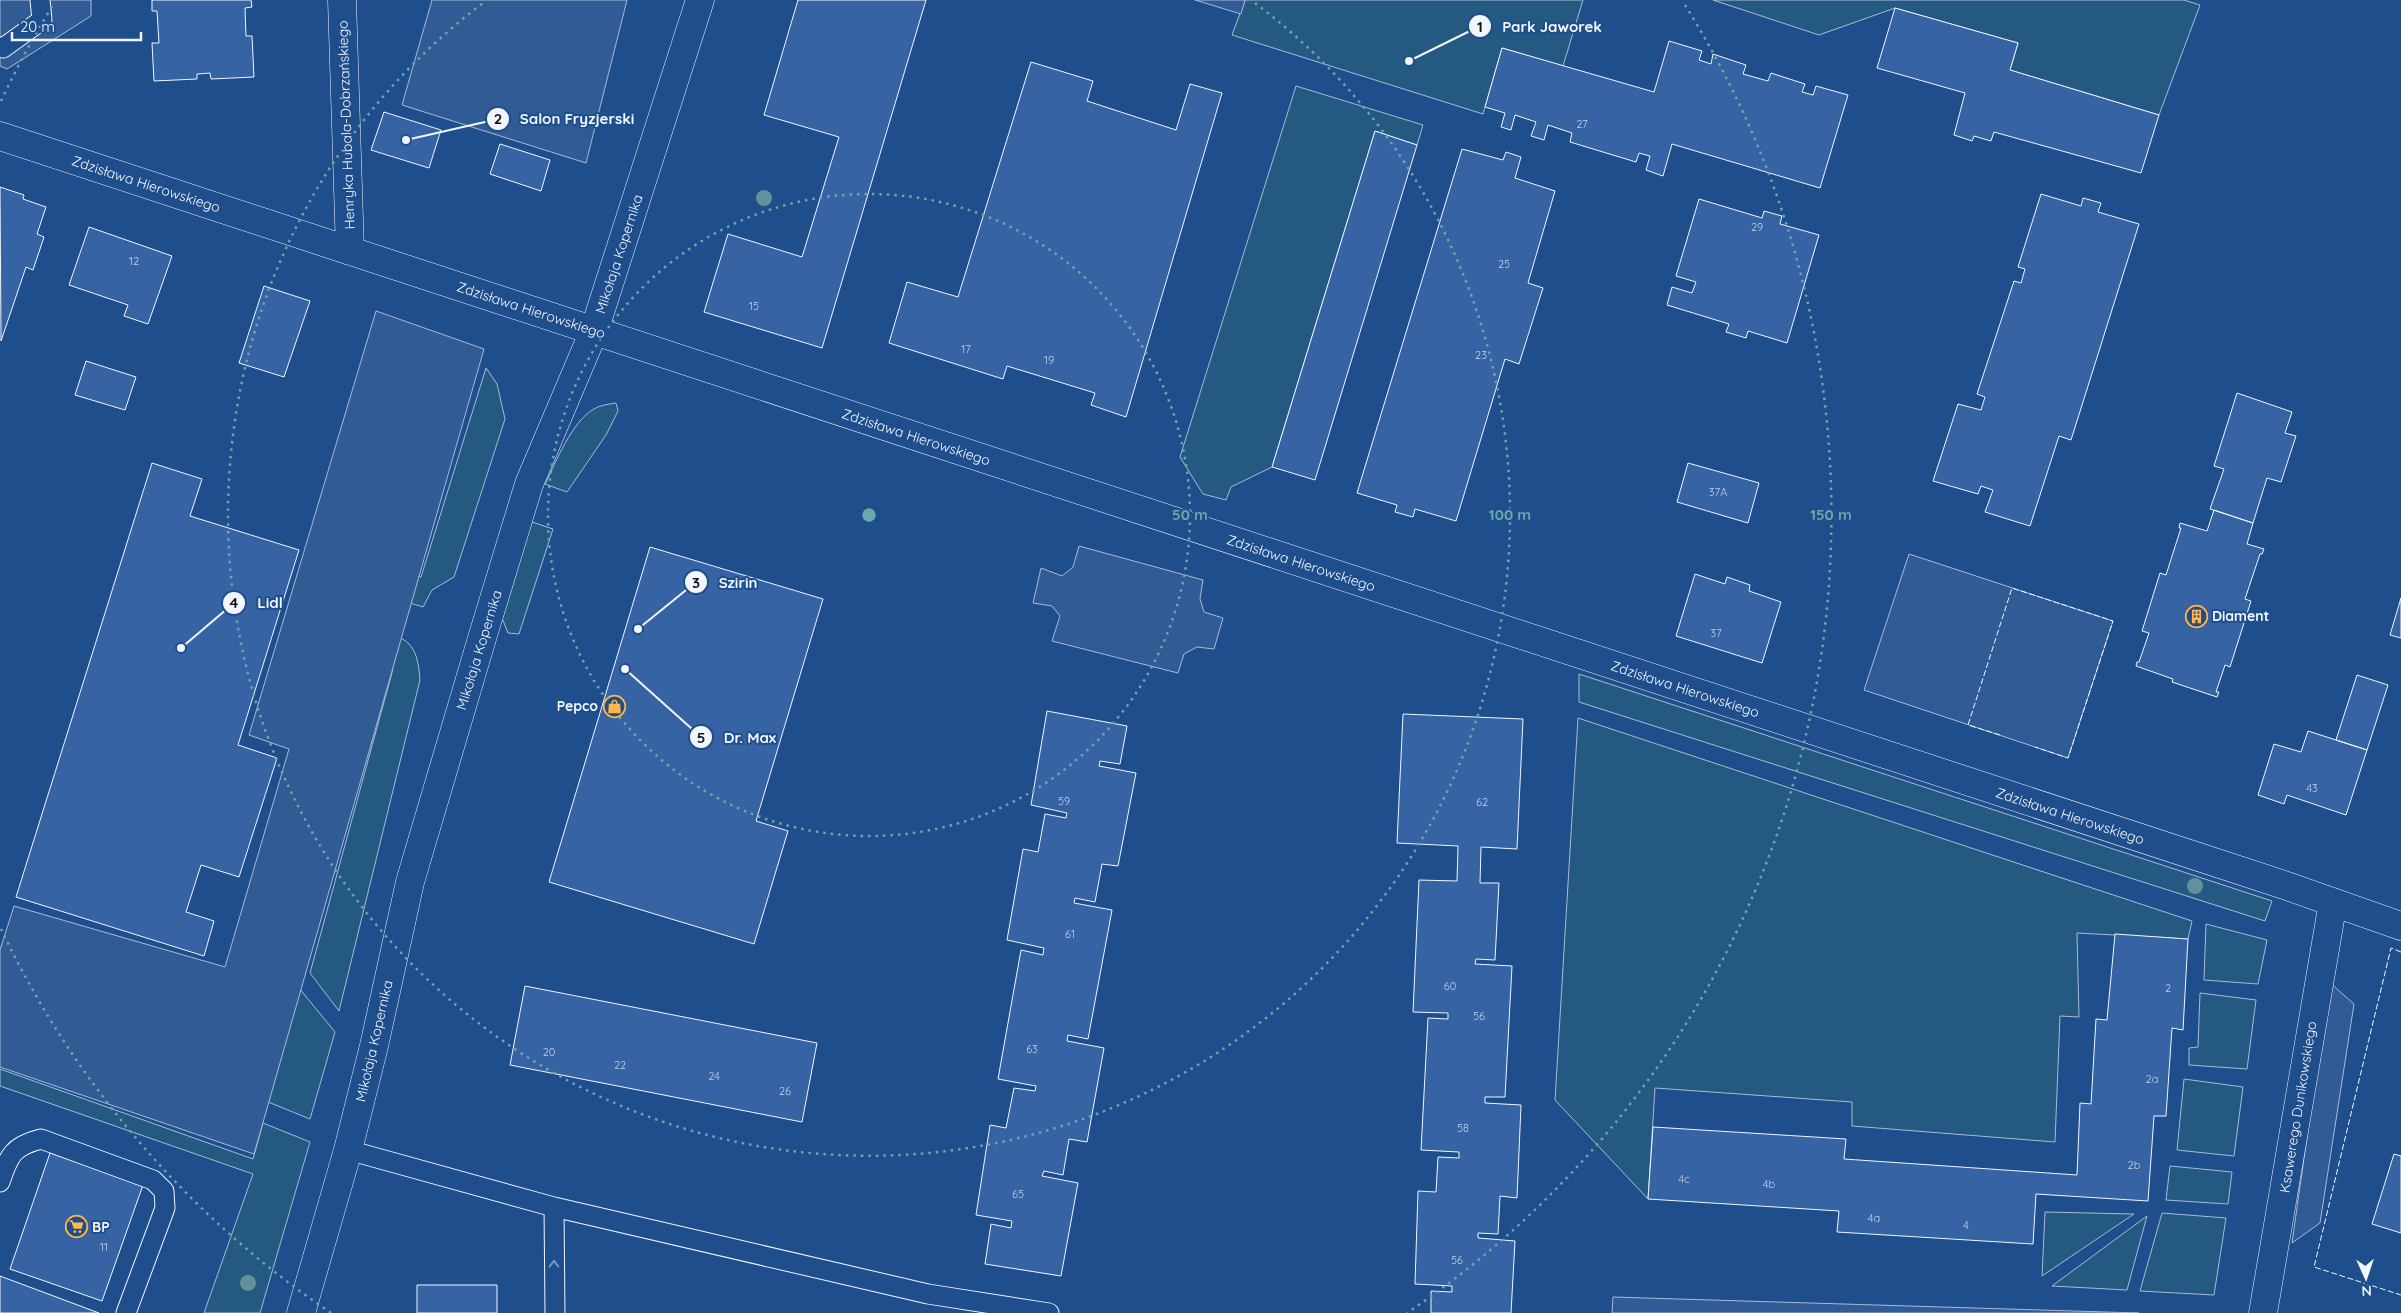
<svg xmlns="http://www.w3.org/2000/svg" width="2401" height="1313" viewBox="0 0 2401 1313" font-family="Quicksand,sans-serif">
  <rect width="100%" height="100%" fill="#1f4e8c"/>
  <path fill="#245a82" stroke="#a8bbd7" d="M1245,0h338l-20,66 -61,-18 -19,66 -251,-79z
    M1713,0h471l16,5 -41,110 -149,-45 8,-27 -123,-35 -76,27z
    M1296,86l127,39 -6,20 -42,-14 -103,336 -41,20 -5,13 -23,-6 -23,-37z
    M486,368l11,16 8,35 -51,158 -22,13 -9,17 -26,-8 -9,-34 33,12z
    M616,403l2,8 -12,24 -39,57 -22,-8c11,-22 27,-63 49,-75 6,-4 16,-5 22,-6z
    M529,521l24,8 -34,105 -11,-1 -6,-15z
    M393,635c23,7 25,23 27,45l-81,331 -29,-38 83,-304 -18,-6z
    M1579,674l693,227 -7,20 -686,-219z
    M1578,718l614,203 -4,18 -111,-6 2,84 -19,-1 -5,126 -203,-16v-24l-197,-14 -7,111 -93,-99z
    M2206,924l61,16 -9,44 -54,-4z
    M299,988l36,44 -25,87 -64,-26z
    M2200,993l56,7 -9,69 -58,-4v-17l9,-1z
    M0,1069l253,90 10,-36 47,19 -50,171h-56l49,-139 -253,-88z
    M2184,1079l59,8 -9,69 -57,-6z
    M2170,1166l62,6 -4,32 -62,-4z
    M2045,1212l89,2 -92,62z
    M2162,1213l64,5 -12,77 -74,-4z
    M2147,1216l-20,74 -75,-4z"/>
  <path fill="#305b95" stroke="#a8bbd7" d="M0,0h91v16l-84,53 -7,-3z
    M432,0h195l-41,163 -184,-58z
    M1195,0h50l-4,14z
    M376,311l108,38 -230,805 -254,-87v-117l14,-44 211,61 64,-218 -40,-14z
    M1079,546l124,34 -3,19 4,13 19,6 -9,31 -17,-2 -13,7 -6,19 -126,-32 8,-25 -8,-10 -19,-3 8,-35 21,8 11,-9z
    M1909,554l204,67 -45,137 -204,-68z
    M2329,982l25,22 -34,219 -28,20z
    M1613,1297l526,16h-527z"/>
  <path fill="#3563a3" stroke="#f2f6ff" d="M152,0h99l1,7 -7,1 1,28h6l2,41 -43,2 -1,-6 -13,1v5l-43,2 -2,-38h7l-2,-32h-5z
    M798,0h128l-104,348 -118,-36 24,-78 74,23 37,-120 -75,-22z
    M1895,8l123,35 -8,27 149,45 -18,58 -147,-41 -3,9 -17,-5 -2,5 -18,-6 11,-42 -88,-25z
    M1669,41l33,10 -3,9 12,4 2,-10 33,11 -3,9 25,7 3,-8 34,11 -3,8 11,3 3,-9 32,9 -28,93 -148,-44 -9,32 -17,-6 4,-14 -11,-3 -3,9 -66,-20 2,-9 -24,-8 -4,15 -13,-4 5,-14 -21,-7 -4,15 -10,-3 4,-14 -20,-6 17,-59 152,44z
    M1031,62l62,19 -6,20 89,29 14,-46 32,9 -96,324 -35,-12 4,-12 -88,-27 -4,13 -114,-36 18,-61 51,15z
    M384,112l57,18 -12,38 -58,-18z
    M1375,131l42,14 -102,335 -43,-13z
    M500,144l50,16 -9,31 -51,-17z
    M1462,149l41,11 3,-8 15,5 -6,21 40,13 -27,92 15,5 -24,76 -14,-5 -49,162 -41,-12 -2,8 -18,-5 2,-7 -40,-12z
    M0,187l24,8 -1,4 23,8 -9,27 7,3 -11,33 -7,-3 -25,74z
    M2041,194l40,12 2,-8 18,5 -3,9 41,12 -68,216 -12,-4 -29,90 -45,-14 8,-22 -12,-4 -3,8 -45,-13 25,-77 23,6 4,-13 -8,-3 37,-113 7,2 4,-14 -7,-2z
    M1699,199l63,19 2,-7 18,5 -2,8 39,11 -32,108 -39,-12 -2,7 -20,-6 3,-8 -62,-19 5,-18 20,6 4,-11 -20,-6z
    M89,227l83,29 -24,68 -24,-8 4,-11 -59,-20z
    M264,286l46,15 -26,76 -45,-14z
    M86,361l50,16 -11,33 -50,-15z
    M2237,393l55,19 -7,21 11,3 -15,46 -14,-4 -14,45 -43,-14 14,-40 -10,-3z
    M152,463l50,16 -12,37 109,34 -61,195 39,13 -38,119 -38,-12 -15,47 28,9 -10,35 -188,-59z
    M1688,463l71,20 -11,40 -71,-21z
    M2214,510l39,13 -6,21 17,5 -2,5h-2l-15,45 6,2 -21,66 -5,-2 -9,27h3l-2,5 -45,-15 1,-3 -37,-13 1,-4h2l10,-29 -7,-2 18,-58 6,2 15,-47h-2l1,-5 27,8z
    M650,547l173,52 -67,222 32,10 -34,113 -205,-62z
    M1695,574l30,10 2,-7 23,8 -1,6 32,11 -19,61 -86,-27z
    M2401,598v40l-11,-3z
    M2357,675l31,10 -21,65 -31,-10z
    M1047,711l80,15 -7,38 -20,-3 -1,5 37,7 -18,93 -16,-2 -7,38 -20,-4 -1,5 38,7 -24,129 -20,-4 -1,6 37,7 -17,94 -18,-3 -6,36 -19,-4 -2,5 36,7 -17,93 -76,-12 6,-40 20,4 1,-7 -36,-6 14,-90 16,3 8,-40 21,3 1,-5 -38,-7 23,-129 22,5 1,-7 -37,-8 16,-91 15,3 7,-38 21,4 1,-5 -36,-8z
    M1403,714l120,5 -6,130 -36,-2 -1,36h19l-4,77 -19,-1 -1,5 37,2 -7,131h-20v6l36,2 -4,93 -17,-2 -2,38 -20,-1v5l37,3 -4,72h-80v-22l21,1v-6l-37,-2 3,-93 18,1 2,-35 21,1v-6l-38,-2 7,-132 20,1v-6l-35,-1 6,-132 38,1 1,-35 -61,-3z
    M2308,731l59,19 -21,65 -59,-20 -3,9 -26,-9 16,-51 27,8z
    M2115,934l73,5 -5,91 -11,-2 -6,88h-12l-6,85 -112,-7 -3,50 -196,-12 2,-21 -191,-12 5,-72 193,12 -2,20 233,16 3,-72 11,1 5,-85 11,1z
    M525,986l292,57 -15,79 -292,-57z
    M50,1153l93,32 -41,116 -92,-32z
    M2394,1154l7,2v77l-29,-9z
    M0,1276l99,37h-99z
    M417,1285h80v28h-80z"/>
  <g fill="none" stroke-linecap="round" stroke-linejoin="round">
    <defs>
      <path id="lane" d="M0,47l3,1 39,-28 -2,-20
        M348,1150l206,57 374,87 121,19
        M0,1182c9,-27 13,-36 41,-43l112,41 11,11 1,17 -39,105
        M554,1207l1,106"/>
      <path id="street" d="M342,0l8,251
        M0,136l2287,750 114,40
        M301,1313l47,-163 26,-104 36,-164 73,-247 46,-151 65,-153 106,-331
        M2263,1313l70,-411"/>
    </defs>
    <use href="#lane" stroke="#f2f6ff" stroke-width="21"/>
    <use href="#street" stroke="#f2f6ff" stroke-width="29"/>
    <use href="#lane" stroke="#1f4e8c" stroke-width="19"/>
    <use href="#street" stroke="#1f4e8c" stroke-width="28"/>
    <path stroke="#f2f6ff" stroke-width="1" stroke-dasharray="6 2.5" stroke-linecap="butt" d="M2000,735l-32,-10 44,-137 101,33 -45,137 -33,-11
      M2401,952l-10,-4 -77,319 87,28"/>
  </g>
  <g fill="#61919a">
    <circle cx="764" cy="198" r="8"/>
    <circle cx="2195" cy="886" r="8"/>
    <circle cx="248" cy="1283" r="8"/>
  </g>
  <defs><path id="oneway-chevron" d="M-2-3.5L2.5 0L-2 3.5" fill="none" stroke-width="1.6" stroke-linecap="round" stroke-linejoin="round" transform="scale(1.25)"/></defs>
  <use stroke="#7e9ac0" href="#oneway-chevron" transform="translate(554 1264) rotate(-90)"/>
  <g fill="none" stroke="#6aa9a8" stroke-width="2.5" stroke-dasharray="2.5 5">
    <circle cx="869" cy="515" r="321"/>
    <path d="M1255 3A641 641 0 1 1 483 3"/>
    <path d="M331 1313A962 962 0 0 1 1 929M1 101A962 962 0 0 1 53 5M1685 5A962 962 0 0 1 1407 1313"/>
  </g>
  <defs>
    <symbol id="building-ring" viewBox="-11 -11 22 22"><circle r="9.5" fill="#1f4e8c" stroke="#ffb74d" stroke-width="1.5"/><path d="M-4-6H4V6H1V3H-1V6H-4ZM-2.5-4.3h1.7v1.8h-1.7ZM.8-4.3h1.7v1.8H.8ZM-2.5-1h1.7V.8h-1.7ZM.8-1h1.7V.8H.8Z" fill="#ffb74d"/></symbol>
    <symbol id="shop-ring" viewBox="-11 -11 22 22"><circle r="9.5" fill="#1f4e8c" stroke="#ffb74d" stroke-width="1.5"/><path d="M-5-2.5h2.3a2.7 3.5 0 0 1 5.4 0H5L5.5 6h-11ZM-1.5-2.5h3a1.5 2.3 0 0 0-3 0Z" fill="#ffb74d"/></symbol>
    <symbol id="supermarket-ring" viewBox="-11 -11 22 22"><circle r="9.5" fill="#1f4e8c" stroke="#ffb74d" stroke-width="1.5"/><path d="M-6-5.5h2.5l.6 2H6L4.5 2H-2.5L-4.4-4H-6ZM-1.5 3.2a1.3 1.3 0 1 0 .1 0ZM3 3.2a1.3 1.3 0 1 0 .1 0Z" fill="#ffb74d"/></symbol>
  </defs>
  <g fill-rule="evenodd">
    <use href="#building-ring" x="2184" y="604" width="25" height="25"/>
    <use href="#shop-ring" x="602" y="694" width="25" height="25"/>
    <use href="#supermarket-ring" x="64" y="1214" width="25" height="25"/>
  </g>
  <g text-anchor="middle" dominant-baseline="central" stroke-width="4" stroke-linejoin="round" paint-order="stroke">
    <g font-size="11" fill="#c3d1e8">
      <text x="1582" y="124">27</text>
      <text x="1757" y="227">29</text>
      <text x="134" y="261">12</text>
      <text x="1504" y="264">25</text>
      <text x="754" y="306">15</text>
      <text x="966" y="349">17</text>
      <text x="1481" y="355">23</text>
      <text x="1049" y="360">19</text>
      <text x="1718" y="492">37A</text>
      <text x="1716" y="633">37</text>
      <text x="2312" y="788">43</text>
      <text x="1064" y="801">59</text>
      <text x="1482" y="802">62</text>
      <text x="1070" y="934">61</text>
      <text x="1450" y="986">60</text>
      <text x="2168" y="988">2</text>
      <text x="1479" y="1016">56</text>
      <text x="1032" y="1049">63</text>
      <text x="549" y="1052">20</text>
      <text x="620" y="1065">22</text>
      <text x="714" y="1076">24</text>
      <text x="2152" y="1079">2a</text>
      <text x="785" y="1091">26</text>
      <text x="1463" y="1128">58</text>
      <text x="2134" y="1165">2b</text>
      <text x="1684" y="1179">4c</text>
      <text x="1769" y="1184">4b</text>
      <text x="1018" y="1194">65</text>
      <text x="1874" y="1218">4a</text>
      <text x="1966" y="1225">4</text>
      <text x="104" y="1247">11</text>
      <text x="1457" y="1260">56</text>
    </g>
    <g font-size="14" fill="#f2f6ff" stroke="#1f4e8c">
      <text transform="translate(346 125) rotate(-92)">Henryka Hubala-Dobrzańskiego</text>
      <text transform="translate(146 184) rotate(18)">Zdzisława Hierowskiego</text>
      <text transform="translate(619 254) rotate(-72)">Mikołaja Kopernika</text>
      <text transform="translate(531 310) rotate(18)">Zdzisława Hierowskiego</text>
      <text transform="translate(916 437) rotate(18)">Zdzisława Hierowskiego</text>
      <text transform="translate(1301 563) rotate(18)">Zdzisława Hierowskiego</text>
      <text transform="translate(479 650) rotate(-73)">Mikołaja Kopernika</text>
      <text transform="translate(1685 689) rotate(18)">Zdzisława Hierowskiego</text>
      <text transform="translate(2070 816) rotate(18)">Zdzisława Hierowskiego</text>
      <text transform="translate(374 1041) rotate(-77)">Mikołaja Kopernika</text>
      <text transform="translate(2298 1107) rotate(-81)">Ksawerego Dunikowskiego</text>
    </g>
    <g font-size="14" font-weight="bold" fill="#f2f6ff" stroke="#1f4e8c" text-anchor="start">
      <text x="2212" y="616">Diament</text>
      <text x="598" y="706" text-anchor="end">Pepco</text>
      <text x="92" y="1227">BP</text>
    </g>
  </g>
  <circle cx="869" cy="515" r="8" fill="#6aa9a8" stroke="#1f4e8c" stroke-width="2.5"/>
  <g font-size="15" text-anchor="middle" font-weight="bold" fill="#6aa9a8" stroke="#1f4e8c" stroke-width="4" stroke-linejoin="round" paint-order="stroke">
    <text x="1190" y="520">50 m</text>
    <text x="1510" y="520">100 m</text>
    <text x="1831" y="520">150 m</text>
  </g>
  <path fill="none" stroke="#f2f6ff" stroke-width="2" d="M1409 61L1480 26M406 140L498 119M638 629L696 582M181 648L234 603M625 669L701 737"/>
  <g fill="#f2f6ff" stroke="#1f4e8c" stroke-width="2">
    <circle cx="1409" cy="61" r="5"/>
    <circle cx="406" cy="140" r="5"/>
    <circle cx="638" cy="629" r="5"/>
    <circle cx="181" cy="648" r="5"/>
    <circle cx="625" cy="669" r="5"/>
    <circle cx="1480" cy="26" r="12"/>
    <circle cx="498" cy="119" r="12"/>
    <circle cx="696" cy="582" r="12"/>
    <circle cx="234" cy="603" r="12"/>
    <circle cx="701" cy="737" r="12"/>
  </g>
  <g font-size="15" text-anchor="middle" font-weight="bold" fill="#111">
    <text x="1480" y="32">1</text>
    <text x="498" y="124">2</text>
    <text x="696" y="588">3</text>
    <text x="234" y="608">4</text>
    <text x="701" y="743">5</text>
  </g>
  <g font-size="15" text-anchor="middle" font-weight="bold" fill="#f2f6ff" stroke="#1f4e8c" stroke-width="4" stroke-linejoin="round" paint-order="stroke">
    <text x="1552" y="32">Park Jaworek</text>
    <text x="577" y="124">Salon Fryzjerski</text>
    <text x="738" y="588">Szirin</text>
    <text x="270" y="608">Lidl</text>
    <text x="750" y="743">Dr. Max</text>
  </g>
  <g transform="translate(2366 1278) rotate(177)" stroke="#1f4e8c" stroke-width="4" paint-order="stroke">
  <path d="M0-4L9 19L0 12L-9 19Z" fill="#f2f6ff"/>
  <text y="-8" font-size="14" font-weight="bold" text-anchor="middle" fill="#f2f6ff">N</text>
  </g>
  <path d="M12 32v8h129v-8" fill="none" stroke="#f2f6ff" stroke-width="2.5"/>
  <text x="20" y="32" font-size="15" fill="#f2f6ff" stroke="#1f4e8c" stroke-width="4" paint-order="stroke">20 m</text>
</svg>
